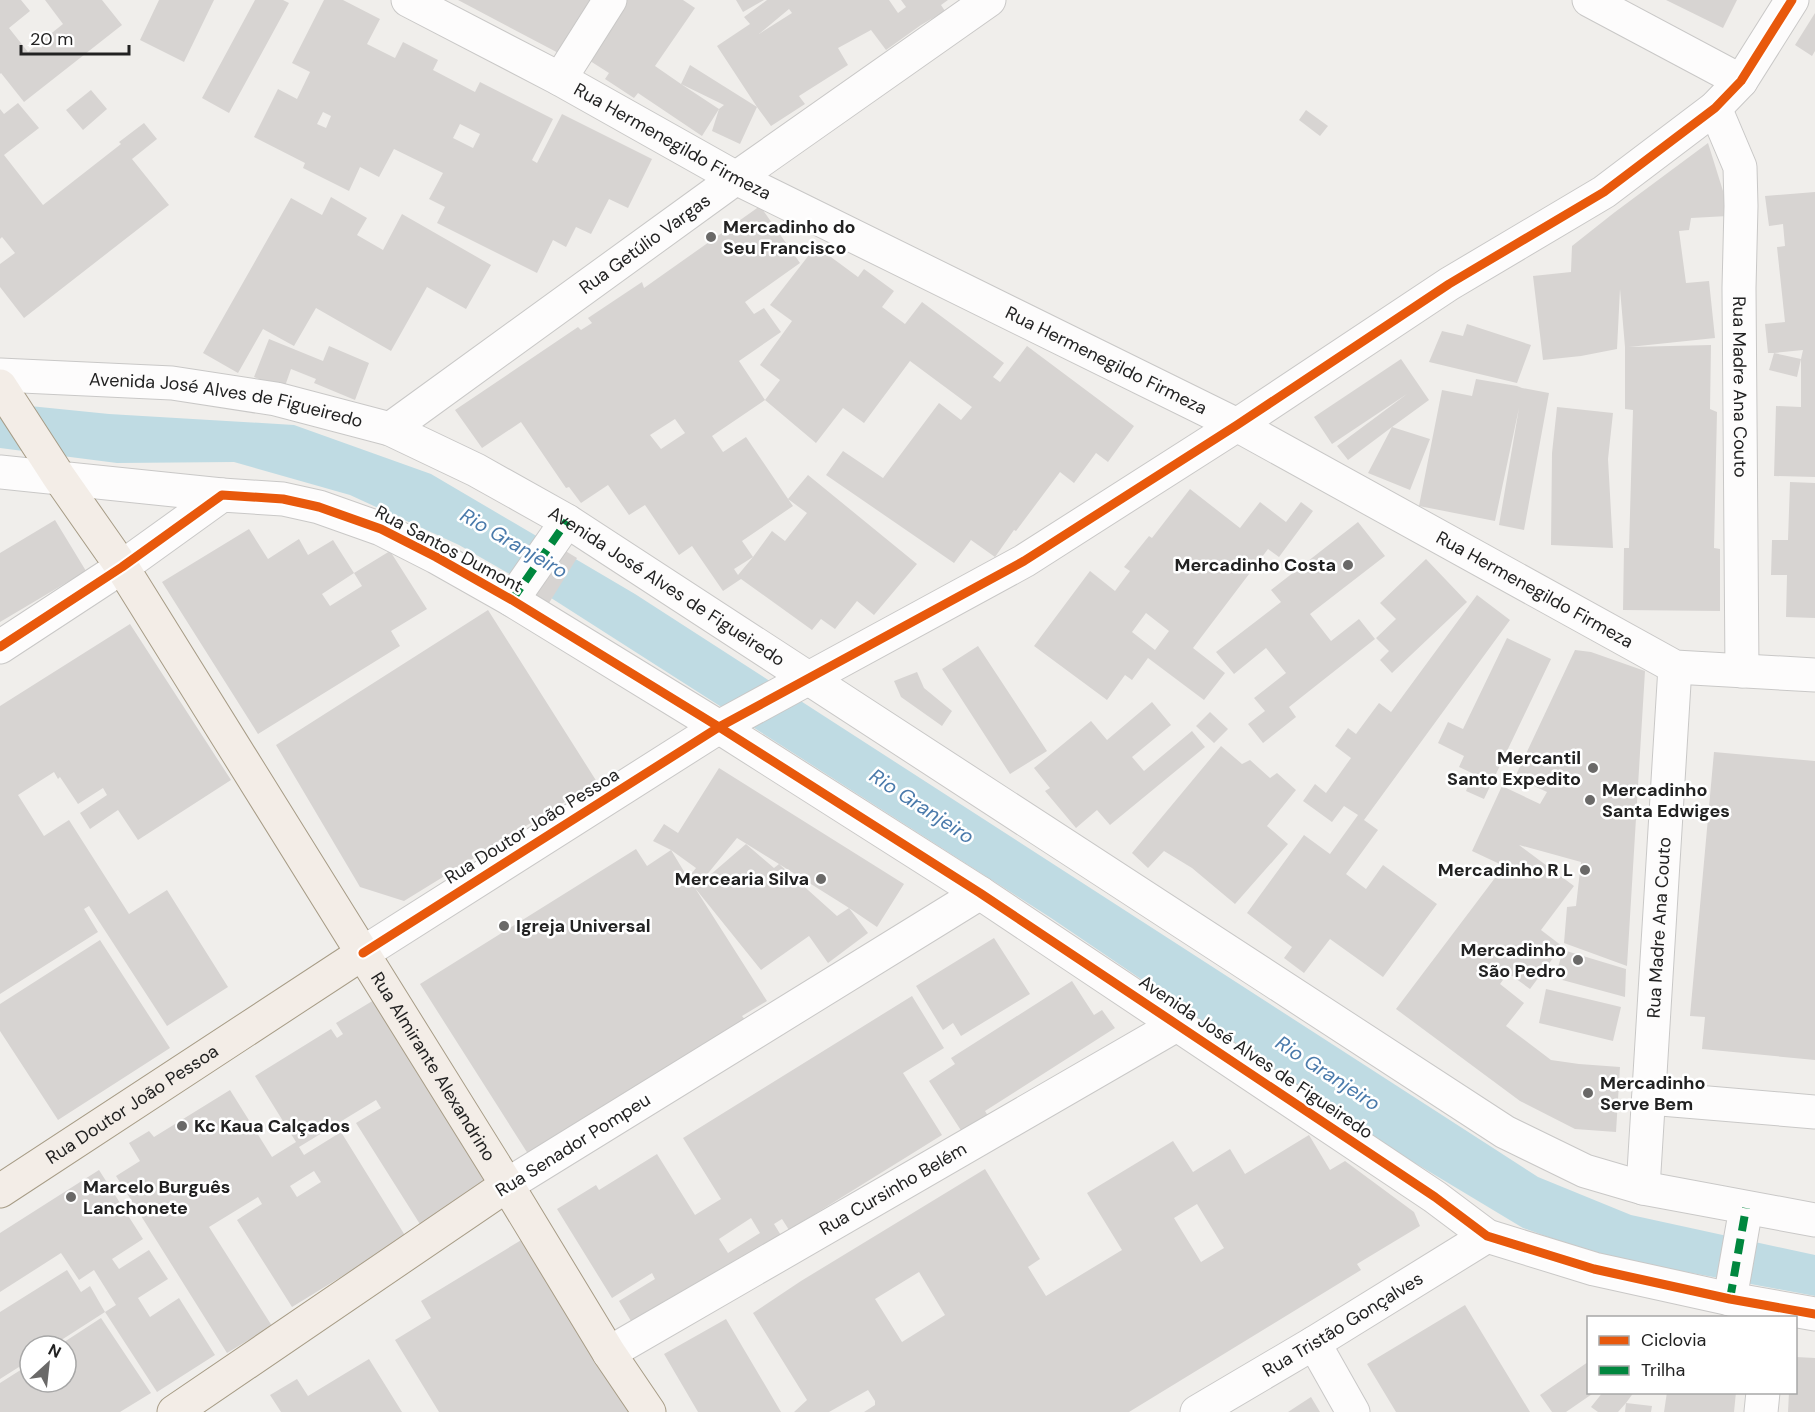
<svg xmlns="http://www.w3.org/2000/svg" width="1815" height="1412" viewBox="0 0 1815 1412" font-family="'DM Sans',sans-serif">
  <rect width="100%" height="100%" fill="#f0eeeb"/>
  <path fill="#bfdbe3" d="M0,403l109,11 185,11 137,49 204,120 903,583 93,38 184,40v41l-214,-40 -78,-28 -133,-80 -339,-230 -503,-322 -89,-51 -109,-50 -116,-33 -117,1 -117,-15z"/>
  <path fill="#d7d4d2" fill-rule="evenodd" d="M0,0h21l9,11 -21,17 19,24 35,-28 -18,-24h57l20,25 -98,77 -23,-29 -1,1z
    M159,0h55l-30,62 -44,-22z
    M255,0h28l6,3 -60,110 -27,-15z
    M324,0h19l37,19 -13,25 28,14 8,-16 35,18 -5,10 42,22 5,-10 73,37 -21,41 5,3 25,-49 90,45 -24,49 -19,-9 -18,35 -15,-7 -10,20 -13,-7 -16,33 -100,-50 8,-16 -16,-8 14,-26 -49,-24 -15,28 -19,-10 -11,24 -46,-23 2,-5 -51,-26 24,-48 19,10 13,-27 -18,-9zM323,112l8,4 -5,12 -9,-4zM460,124l20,10 -7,14 -20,-10z
    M458,0h139l-31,57z
    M626,0h57l12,8 -40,58 26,18 9,-19 67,42 -17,37 -28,-13 7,-22 -17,27 -64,-43 -4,5 -29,-19 4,-6 -22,-14zM681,84l43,21 -5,4z
    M736,0h28l-21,12z
    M767,0h122l9,13 8,-6 -5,-7h47l-7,5 4,6 -24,14 -35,25 -15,-20 -33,18 10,17 -49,31 6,8 -34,22 -14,-19 -40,-61 33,-22 -6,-7zM789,9l3,4 -33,21z
    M1666,0h71l-14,28z
    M1815,13v38l-3,5 -17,-11z
    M91,90l16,19 -24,21 -17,-20z
    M18,103l21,25 -35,27 39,50 78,-61 -2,-2 25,-19 13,16 -25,20 37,46 -145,113 -24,-31v-23l15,-11 -13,-16 -2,2v-130l4,5z
    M1306,110l22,16 -8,10 -21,-16z
    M1708,143l15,48 5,25 -37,2 -2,12 -10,1 7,52 23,-2 6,57 -86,9 82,-2 -1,64 7,3 -3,136 6,1v62l-97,-1 1,-62h5l4,-138 -8,-1v-62l-5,-58 -3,60 -36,7 -38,4 -10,-84 38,-4 1,-26 43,-34z
    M1815,192v285l-41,-1 2,-70 25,1v-48l-4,18 -28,-7 5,-17h-6l-3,-29 20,-2 -8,-75 8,-1 -2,-22 -14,2 -4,-30zM1803,350l-2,9 -27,-6z
    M331,197l36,21 -10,17 26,15 19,-36 89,51 -25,44 -39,-22 -36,64 -75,-43 -22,38 -31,-17 -25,44 -35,-20 88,-155 31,17z
    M760,206l40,57 -55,39 9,12 10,-6 17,24 -42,29 26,39 -53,36 11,16 23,-15 40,59 7,10 -51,35 11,16 19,-26 13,10 22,-28 -19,-14 20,-24 109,89 -43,51 -17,-14 -22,28 -14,-10 -9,11 -71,-51 -18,12 -31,-45 -13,9 -34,-50 -16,10 -21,-30 -27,18 -12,-16 -3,1 -45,-66 -39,26 -27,-38 123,-83 3,3 11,-7 -4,-5 54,-36 2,6zM675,419l10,14 -24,16 -11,-14zM753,557l-15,18 -4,-6z
    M816,246l42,31 6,-8 30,22 -12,16 23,17 17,-22 82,61 -11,14 7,5 27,-36 107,80 -26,36 -12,-9 -22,30 -14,-11 -44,59 -2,-1 -19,27 -24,-17 -17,23 -128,-88 17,-24 40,27 56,-75 22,17 11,-13 -62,-46 -46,62 -21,-15 -27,35 -51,-43 15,-20 -20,-15 32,-44 -22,-16z
    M1467,324l64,21 -14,38 -88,-21 13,-31 21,5z
    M269,339l54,22 6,-15 40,17 -14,37 -41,-17 2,-4 -25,-10 -7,20 -30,-12z
    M1401,359l28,41 -37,27 38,12 -20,51 -42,-17 24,-46 -44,33 -11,-14 70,-52 -75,50 -18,-27z
    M1476,379l41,7 5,2 27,5 -25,137 -25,-5 20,-117 -24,113 -76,-15 23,-116 30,6z
    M1557,407l56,6 -5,46 5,89 -62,-3 1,-92z
    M1790,482l25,1v135l-29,-1 1,-42h-16l1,-35h16z
    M1190,489l50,39 20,-26 26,20 15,-20 12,9 -34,46 -11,-8 -75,99 32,25 -21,27 -56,-42 -16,22 -7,-5 -18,25 -73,-54 56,-75 25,20 15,-20 -6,-4 25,-31 3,2zM1146,613l23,18 -14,19 -23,-18z
    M55,520l31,51 -86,51v-69z
    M1358,522l27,34 -75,58 21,27 28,-22 16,20 -86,68 7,10 -33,26 -15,-19 17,-13 -11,-13 32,-25 -20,-25 -32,26 -18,-22 65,-50 -10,-12z
    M249,529l19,30 31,-20 9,16 25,-15 21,33 36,-22 37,58 -36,22 9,15 -142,88 -96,-152zM354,573l8,13 -32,20 -8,-12z
    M549,541l28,17 -28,45 -28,-18z
    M1426,559l41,43 -75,71 -12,-13 9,-9 -13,-13 20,-19 -16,-16z
    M1477,595l33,25 -146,200 14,10 -32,44 20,15 17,-24 54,39 -54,73 -53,-38 -26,34 -20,-15 8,-11 -45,-34 57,-78 26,19 28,-39 -14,-9 -12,16 -29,-21 12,-17 11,9 25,-35 -16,-12 13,-18 8,6 23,-31 12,9z
    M488,610l109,172 -193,119 -44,-14 -84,-142z
    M130,624l101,156 -93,60 -20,-30 -28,19 -10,-16 27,-18 -4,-7 -25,16 -18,-27 -2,2 -4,-7 -36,23 26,41 25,-16 60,94 38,-24 61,97 -61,39 -78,-120 -5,3 14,23 -98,62v-288z
    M1507,638l44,21 -67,140 -18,-8 8,-17 -15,-7 5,-11 -26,-13 10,-21 15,7z
    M978,646l69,105 -37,23 -68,-105z
    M1575,650l16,2 54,19 -18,295 -63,-23 3,-36 9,-1 5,-44 -62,-17 55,41 -33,44 21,16 -32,43 -22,-16 -8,11 24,19 -18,23 45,34 28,4 41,3 -4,65 -41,-3 -55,-28 -124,-92 108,-143 -32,-15 30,-65 38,18 7,-12 -32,-15z
    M917,672l7,16 28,23 -10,15 -41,-29 -7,-16z
    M1152,702l19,23 -39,32 12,14 48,-40 13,16 -95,78 -13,-15 -21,18 -31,-37 5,-3 -16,-20 57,-47 16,19z
    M1210,712l18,17 -14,14 -18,-17z
    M1221,746l21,18 8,-4 20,18 7,-5 19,17 -29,36 21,18 -53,60 -43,-36 -28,-17 -16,17 -16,-15z
    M1714,752l101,9v299l-113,-11 3,-32 -15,-1z
    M719,768l185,116 -27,43 -31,-21 -67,-42 58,52 12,-8 19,25 -40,30 -19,-27 -48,34 -66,-82 72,113 -25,15 4,5 -216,136 -110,-173 216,-135 11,17 24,-16 17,28 8,-10 -25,-18 -18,-9 11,-17 14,9zM737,838l42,26 -5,4 -28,-24 -51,44 -7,-10 12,5z
    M994,938l36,56 -69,42 -8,-13 -10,7 -27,-44z
    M100,940l70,108 -112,72 -58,-89v-27z
    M1563,950l63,19 -1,28 -70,-19z
    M1072,981l22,34 8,-5 13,18 -130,83 3,5 -26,16 -33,-51 26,-17 -4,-6z
    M1546,989l75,18 -8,34 -74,-18z
    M912,996l32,52 -41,25 39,62 -153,95 -7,-11 -8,5 16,26 -156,76 -15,-25 36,-22 -3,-6 -40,25 -55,-89 39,-24 3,5 58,-36 38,61 26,-16 -38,-61zM751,1218l9,15 -32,20 -9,-14z
    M374,1000l114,183 -65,46 -67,-106 25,-15 -5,-8 -77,47 5,8 37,-23 65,105 -114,70 -55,-87 25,-16 -4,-7 -49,30 63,99 -45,27 -111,-177 24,-15 -11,-18 20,-12 5,6 76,-47 42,67 24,-15 -41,-66 76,-47 6,9 6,-4 -7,-11zM314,1171l7,11 -24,15 -7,-11z
    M1309,1135l21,35 15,-9 69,51 6,14 -63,38 4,6 -232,142h-265l11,-7v-4l-7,-11 -39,22h-35l13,-12 -54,-87 48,-32 184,-112 55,90 -12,8 18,29 76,-46 -35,-57 86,-52 20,31 37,-23 15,25zM1197,1204l27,44 -23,14 -27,-44zM919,1272l26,43 -43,27 -27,-43z
    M99,1170l44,69 -31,20 7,10 30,-19 19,29 -30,19 12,19 29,-19 36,57 -58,37 -52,-80 11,-7 -22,-35 -15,10 -18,-27 -61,39v-59z
    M523,1239l106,173h-190l-44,-72 36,-22 -10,-17z
    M67,1270l14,22 9,-6 15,26 -53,34h-22v14l-30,19v-67z
    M1465,1305l65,107h-134l-29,-48z
    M101,1318l50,75 -31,19h-120v-29l30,-19v18h36v-36h-8z
    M726,1319l55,93h-83l-34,-58z
    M1796,1357l19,1v54h-27l1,-20h7z
    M369,1359l33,53h-121l-11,-17 27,-16 11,17z
    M1588,1362v30h7l-29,20h-14l-12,-17z
    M1603,1392h31l-8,11 26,3 -1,6h-26l1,-9 -8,9h-20l-7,-5z
    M1667,1392h69l-2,20h-70z
    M1311,1397l9,15h-32z"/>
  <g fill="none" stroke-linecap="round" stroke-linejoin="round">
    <defs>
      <g id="minor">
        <path id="s1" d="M408,0l152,79 176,99 501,247 438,242 140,8"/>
        <path d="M1589,0l152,81"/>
        <path d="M560,79l50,-79"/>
        <path id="s2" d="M1715,108l25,59 1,39 -2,82 3,383"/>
        <path id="s3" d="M0,375l172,8 104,16 114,30 86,41 91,51 938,611 80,39 58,17 172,32"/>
        <path id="s4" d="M390,429l346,-251 253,-178"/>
        <path d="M0,472l222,23"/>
        <path d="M512,600l55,-79"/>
        <path d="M0,647l122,-80 100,-72 61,4 36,8 62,22 55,28 76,43 207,127 261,166 455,304 52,39 107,33 136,30 85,15"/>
        <path d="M363,953l356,-226 305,-166 213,-136 212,-141 155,-92 111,-84 26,-27 51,-81"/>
        <path d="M1649,1098l166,14"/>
        <path d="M507,1185l473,-292"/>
        <path id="s5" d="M1643,1188l32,-521"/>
        <path d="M1730,1299l16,-91"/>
        <path d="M1314,1343l39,69"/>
        <path id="s6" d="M609,1353l569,-329"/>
        <path id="s7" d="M1197,1412l117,-69 173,-107"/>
        <path d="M1761,1412l2,-20"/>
      </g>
      <g id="major">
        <path id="s8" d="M0,386l59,91 63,90 385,618 102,168 40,59"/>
        <path id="s9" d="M0,1191l363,-238"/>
        <path d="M174,1412l333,-227"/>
      </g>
    </defs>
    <use href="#minor" stroke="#c9c8c7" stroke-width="35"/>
    <use href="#major" stroke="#a79c86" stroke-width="35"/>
    <use href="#minor" stroke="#fdfcfc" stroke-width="33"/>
    <use href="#major" stroke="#f3ede7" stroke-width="33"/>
    <path stroke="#00873e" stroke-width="8" stroke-dasharray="15 8" stroke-linecap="butt" d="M512,600l55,-79
      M1730,1299l16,-91"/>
    <defs>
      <path id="cycleway" d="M0,647l122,-80 100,-72 61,4 36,8 62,22 55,28 76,43 207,127 261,166 455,304 52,39 107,33 136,30 85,15
        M363,953l356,-226 305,-166 213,-136 212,-141 155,-92 111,-84 26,-27 51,-81"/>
    </defs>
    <use href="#cycleway" stroke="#fff" stroke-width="13"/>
    <use href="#cycleway" stroke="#e8590c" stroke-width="9"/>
  </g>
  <g fill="#6a6968" stroke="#fff" stroke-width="2">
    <circle cx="711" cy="237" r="6"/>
    <circle cx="1348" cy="565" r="6"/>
    <circle cx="1593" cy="768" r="6"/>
    <circle cx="1590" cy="800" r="6"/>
    <circle cx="1585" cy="870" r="6"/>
    <circle cx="821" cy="879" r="6"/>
    <circle cx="504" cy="926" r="6"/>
    <circle cx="1578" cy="960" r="6"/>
    <circle cx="1588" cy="1093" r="6"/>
    <circle cx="182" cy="1126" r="6"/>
    <circle cx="71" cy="1197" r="6"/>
  </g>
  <g text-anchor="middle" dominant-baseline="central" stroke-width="5" stroke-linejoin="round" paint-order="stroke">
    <g font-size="18" fill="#222" stroke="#fff">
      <text stroke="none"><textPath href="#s1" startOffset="300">Rua Hermenegildo Firmeza</textPath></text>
      <text stroke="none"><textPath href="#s4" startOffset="315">Rua Getúlio Vargas</textPath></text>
      <text stroke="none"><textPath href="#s1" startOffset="786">Rua Hermenegildo Firmeza</textPath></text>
      <text stroke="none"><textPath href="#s2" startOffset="284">Rua Madre Ana Couto</textPath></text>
      <text stroke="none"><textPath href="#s3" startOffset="228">Avenida José Alves de Figueiredo</textPath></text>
      <text transform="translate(449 549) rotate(28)">Rua Santos Dumont</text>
      <text stroke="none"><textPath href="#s3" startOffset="714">Avenida José Alves de Figueiredo</textPath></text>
      <text stroke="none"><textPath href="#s1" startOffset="1272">Rua Hermenegildo Firmeza</textPath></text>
      <text transform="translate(532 826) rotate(-32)">Rua Doutor João Pessoa</text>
      <text stroke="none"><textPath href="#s5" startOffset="261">Rua Madre Ana Couto</textPath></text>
      <text transform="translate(1256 1057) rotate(34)">Avenida José Alves de Figueiredo</text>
      <text stroke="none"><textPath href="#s8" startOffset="807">Rua Almirante Alexandrino</textPath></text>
      <text stroke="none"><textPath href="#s9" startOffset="158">Rua Doutor João Pessoa</textPath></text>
      <text transform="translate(573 1145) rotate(-32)">Rua Senador Pompeu</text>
      <text stroke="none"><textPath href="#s6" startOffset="328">Rua Cursinho Belém</textPath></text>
      <text stroke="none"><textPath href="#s7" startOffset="170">Rua Tristão Gonçalves</textPath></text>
    </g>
    <g font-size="18" font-weight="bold" fill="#222" stroke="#fff" text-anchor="start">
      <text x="723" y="227">Mercadinho do<tspan x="723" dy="21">Seu Francisco</tspan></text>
      <text x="1336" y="565" text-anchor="end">Mercadinho Costa</text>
      <text x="1581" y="758" text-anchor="end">Mercantil<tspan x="1581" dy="21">Santo Expedito</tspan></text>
      <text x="1602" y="790">Mercadinho<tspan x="1602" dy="21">Santa Edwiges</tspan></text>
      <text x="1573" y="870" text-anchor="end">Mercadinho R L</text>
      <text x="809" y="879" text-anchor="end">Mercearia Silva</text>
      <text x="516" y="926">Igreja Universal</text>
      <text x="1566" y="950" text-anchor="end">Mercadinho<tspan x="1566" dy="21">São Pedro</tspan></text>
      <text x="1600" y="1083">Mercadinho<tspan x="1600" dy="21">Serve Bem</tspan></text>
      <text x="194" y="1126">Kc Kaua Calçados</text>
      <text x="83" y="1187">Marcelo Burguês<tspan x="83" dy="21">Lanchonete</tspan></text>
    </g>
    <g font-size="20" font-style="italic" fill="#4a7aab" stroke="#fff">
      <text transform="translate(514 543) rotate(30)">Rio Granjeiro</text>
      <text transform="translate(922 806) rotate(33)">Rio Granjeiro</text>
      <text transform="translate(1328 1073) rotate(33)">Rio Granjeiro</text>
    </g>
  </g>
  <rect x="1587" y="1316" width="210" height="78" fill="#ffffff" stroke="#a7a7a7" stroke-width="1.5"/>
  <rect x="1599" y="1336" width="30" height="9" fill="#e8590c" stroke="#a7a7a7" stroke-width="1.5"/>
  <text x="1641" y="1346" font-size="18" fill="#222222">Ciclovia</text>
  <rect x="1599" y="1366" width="30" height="9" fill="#00873e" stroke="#a7a7a7" stroke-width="1.5"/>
  <text x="1641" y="1376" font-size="18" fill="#222222">Trilha</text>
  <g transform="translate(48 1364) rotate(27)"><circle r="28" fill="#ffffff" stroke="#a7a7a7" stroke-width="1.5"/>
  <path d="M0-4.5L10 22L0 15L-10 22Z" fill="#6a6968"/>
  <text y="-9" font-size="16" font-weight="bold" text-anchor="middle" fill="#222222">N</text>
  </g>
  <path d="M21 45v9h108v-9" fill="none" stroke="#222222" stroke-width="3"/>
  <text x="30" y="45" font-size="18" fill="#222222" stroke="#ffffff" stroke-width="4.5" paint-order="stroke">20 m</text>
</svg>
